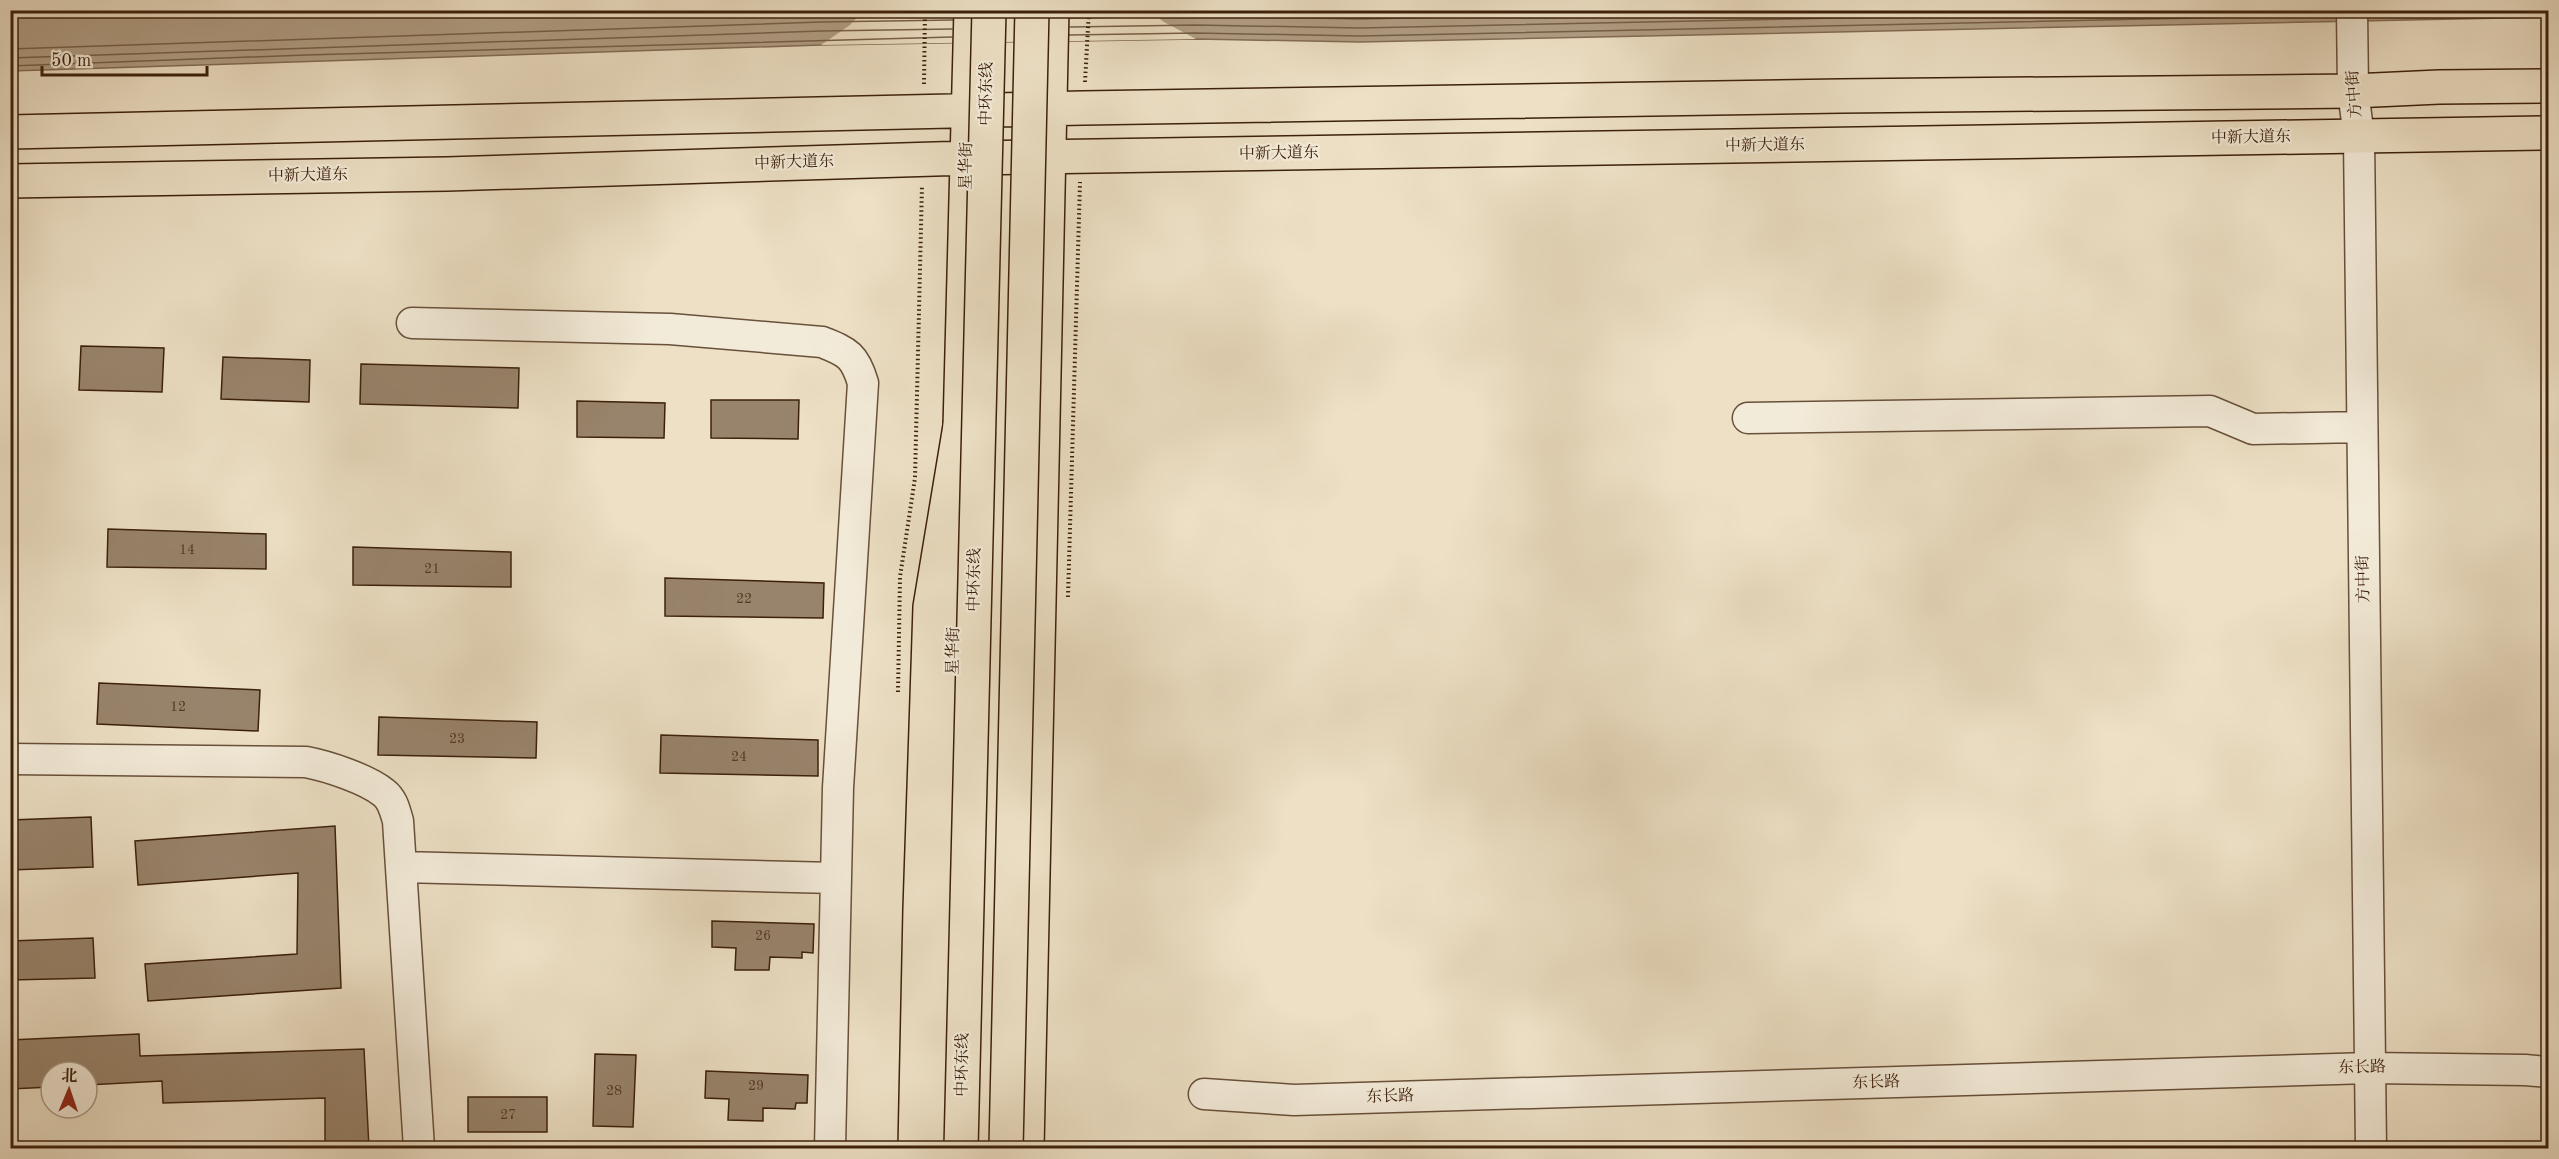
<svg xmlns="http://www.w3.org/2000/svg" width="2559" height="1159" viewBox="0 0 2559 1159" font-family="'Old Standard TT','Noto Serif SC',serif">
  <rect width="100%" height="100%" fill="#ede0c5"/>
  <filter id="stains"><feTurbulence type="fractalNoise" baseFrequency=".00333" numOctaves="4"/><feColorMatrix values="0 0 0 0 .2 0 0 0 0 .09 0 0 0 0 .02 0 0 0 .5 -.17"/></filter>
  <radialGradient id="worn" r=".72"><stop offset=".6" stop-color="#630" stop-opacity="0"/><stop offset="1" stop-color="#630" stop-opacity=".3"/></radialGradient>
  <path fill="#b19f86" stroke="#826c55" stroke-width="1.5" d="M2548,10v7l-1188,25 -164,-3 -375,6 -810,26 -1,-60z"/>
  <path fill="#ede0c5" d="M864,10l285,1 15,11 32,17 -375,6 29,-20z"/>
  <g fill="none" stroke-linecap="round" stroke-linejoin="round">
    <path stroke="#766048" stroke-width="1.5" d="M2369,15l179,-4
      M1070,18l126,-2 164,3 424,-9
      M1070,27l126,-2 164,3 855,-18
      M1069,35l127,-2 164,3 976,-21
      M10,49l811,-27 132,-2
      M10,58l811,-27 131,-2
      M10,66l296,-11 646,-18"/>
  </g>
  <path fill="#98846c" stroke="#3c200b" stroke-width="1.5" d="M81,346l83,2 -2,44 -83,-2z
    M223,357l87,3 -1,42 -88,-3z
    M361,364l158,4 -1,40 -158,-4z
    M711,400h88l-1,39 -87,-1z
    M577,401l88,2 -1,35 -87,-1z
    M108,529l158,5v35l-159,-2z
    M353,547l158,5v35l-158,-2z
    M665,578l159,5 -1,35 -158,-2z
    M99,683l161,7 -2,41 -161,-7z
    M379,717l158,5 -1,36 -158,-3z
    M661,735l157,5v36l-158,-3z
    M91,817l2,50 -83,3v-50z
    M335,826l6,162 -193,13 -3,-37 152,-10 1,-81 -160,12 -3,-44z
    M712,921l102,3 -1,29 -11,-1v6l-32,-1 -1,13h-34l1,-22 -24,-1z
    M93,938l2,40 -85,2v-39z
    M139,1034l1,22 224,-7 5,99 -44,1v-51l-162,5 -1,-22 -75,4v-13h-36v15l-41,2v-49z
    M595,1054l41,1 -3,72 -40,-1z
    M706,1071l102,4 -1,28h-11l-1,6 -32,-1v13l-35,-1 1,-21 -24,-1z
    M468,1097h79v35h-79z"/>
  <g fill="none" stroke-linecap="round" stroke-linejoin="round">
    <defs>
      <path id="minor" d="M2352,10l1,81 6,46 12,1011
        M412,323l258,6 152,13c26,10 33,14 41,41l-25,405 -8,360
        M1748,418l462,-7 43,18 109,-2
        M10,759l296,3c21,4 61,17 78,31 9,7 11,18 14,28l21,327
        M401,867l434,11
        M1204,1094l90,6 1075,-32 156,2 23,2"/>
      <path id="major" d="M10,132l1073,-24 758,-12 512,-5 86,-4 109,-1
        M10,181l437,-7 521,-16 1580,-25
        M941,1148l30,-1138
        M1027,1148l25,-1138"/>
      <path id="highway" d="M915,1148l5,-239 10,-302 30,-181"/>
    </defs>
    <use href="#minor" stroke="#68503a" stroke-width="33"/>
    <use href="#major" stroke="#3c200b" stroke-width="36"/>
    <use href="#highway" stroke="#3c200b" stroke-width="36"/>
    <path stroke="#3c200b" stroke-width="4" stroke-dasharray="1.5 3" stroke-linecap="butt" d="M1085,82l4,-72
      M924,84l1,-74
      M1068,597l12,-415
      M898,692l2,-115 15,-99 7,-293"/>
    <use href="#minor" stroke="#f3ebd9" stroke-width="30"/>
    <use href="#major" stroke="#ede0c5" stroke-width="33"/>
    <use href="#highway" stroke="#ede0c5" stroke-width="33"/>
    <defs>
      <path id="highway-bridge" d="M961,1148l28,-1138
        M1006,1148l26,-1138"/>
    </defs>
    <use href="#highway-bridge" stroke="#3c200b" stroke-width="36" stroke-linecap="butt"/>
    <use href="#highway-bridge" stroke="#ede0c5" stroke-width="33"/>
  </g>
  <g text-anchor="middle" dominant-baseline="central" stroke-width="4.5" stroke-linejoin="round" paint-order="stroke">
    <g font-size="14" fill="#533923">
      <text x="187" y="550">14</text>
      <text x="432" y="569">21</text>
      <text x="744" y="599">22</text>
      <text x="178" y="707">12</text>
      <text x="457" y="739">23</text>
      <text x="739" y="757">24</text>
      <text x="763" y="936">26</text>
      <text x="756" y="1086">29</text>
      <text x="614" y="1091">28</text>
      <text x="508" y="1115">27</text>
    </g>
    <g font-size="16" fill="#3c200b" stroke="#f3ebd9">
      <text transform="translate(987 94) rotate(-89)">中环东线</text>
      <text transform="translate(2355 94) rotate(-94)">方中街</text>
      <text transform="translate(2251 138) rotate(-1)">中新大道东</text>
      <text transform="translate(1765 146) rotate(-1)">中新大道东</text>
      <text transform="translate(1279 154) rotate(-1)">中新大道东</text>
      <text transform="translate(794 163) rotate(-2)">中新大道东</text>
      <text transform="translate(967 166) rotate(-89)">星华街</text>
      <text transform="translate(308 176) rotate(-1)">中新大道东</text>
      <text transform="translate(2364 579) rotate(-91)">方中街</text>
      <text transform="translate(975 580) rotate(-89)">中环东线</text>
      <text transform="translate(954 651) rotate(-89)">星华街</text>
      <text transform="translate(963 1065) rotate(-89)">中环东线</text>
      <text transform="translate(2362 1068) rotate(-1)">东长路</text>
      <text transform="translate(1876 1083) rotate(-2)">东长路</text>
      <text transform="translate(1390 1097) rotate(-2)">东长路</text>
    </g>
  </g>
  <rect width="2559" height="1159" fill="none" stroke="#ede0c5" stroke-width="36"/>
  <rect x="12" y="12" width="2535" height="1135" fill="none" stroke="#3c200b" stroke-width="3"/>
  <rect x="18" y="18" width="2523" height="1123" fill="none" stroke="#3c200b" stroke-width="1.5"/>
  <g transform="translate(69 1090) rotate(2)"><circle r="28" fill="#f3ebd9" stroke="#aa9a87" stroke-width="1.5"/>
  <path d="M0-4.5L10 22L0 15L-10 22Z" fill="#8f2418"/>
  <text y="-9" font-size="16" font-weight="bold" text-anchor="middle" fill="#3c200b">北</text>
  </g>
  <path d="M42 66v9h165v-9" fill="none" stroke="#3c200b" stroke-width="3"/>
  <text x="51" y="66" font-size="18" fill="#3c200b" stroke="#f3ebd9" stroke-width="4.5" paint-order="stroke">50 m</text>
  <rect width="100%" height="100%" filter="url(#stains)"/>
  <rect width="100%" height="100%" fill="url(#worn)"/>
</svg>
